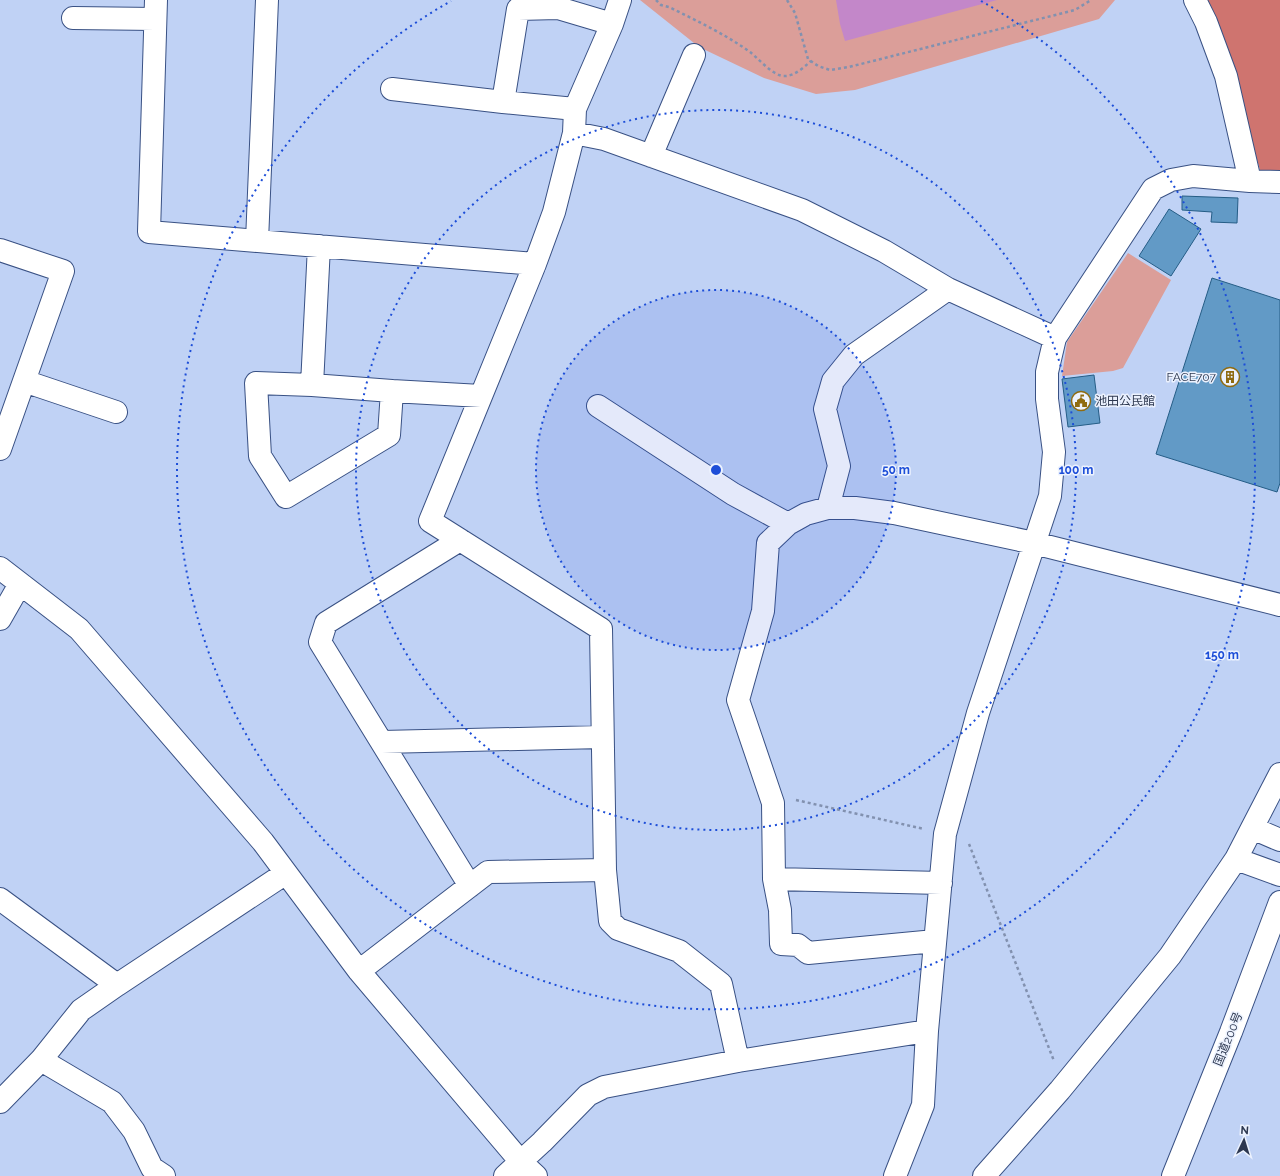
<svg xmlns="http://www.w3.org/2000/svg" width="1280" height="1176" viewBox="0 0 1280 1176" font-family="Raleway,'Noto Sans JP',sans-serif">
  <rect width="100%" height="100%" fill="#c0d2f5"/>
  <path fill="#db9e99" d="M640,0h475l-16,19 -244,71 -39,4 -52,-16 -65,-31z
    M1128,253l43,27 -48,88 -10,3 -51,5 5,-34z"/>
  <path fill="#cf746f" d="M1205,0h75v171l-20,-1 -41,-141z"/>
  <path fill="#c387c9" d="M836,0h161l-152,41 -5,-17z"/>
  <path fill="#629ac6" stroke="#255d86" d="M1182,196l56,2 -1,25 -26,-1 1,-10 -30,-2z
    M1169,209l32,20 -30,47 -32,-20z
    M1212,278l68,22v183l-3,9 -121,-38z
    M1094,375l6,48 -32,4 -6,-48z"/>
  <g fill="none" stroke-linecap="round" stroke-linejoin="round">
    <defs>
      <path id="minor" d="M156,0l-7,232 386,32
        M620,0l-8,24 -37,85 -1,24 -20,79 -19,52 -105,257 171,108 4,241 5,51 8,8 61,22 42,33 17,77
        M1195,0l11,22 20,54 24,105
        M73,18l82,1
        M392,89l111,13
        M575,109l-72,-7 15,-93 40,-1 54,16
        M574,133l30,6 198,71 82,41 64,38 107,49
        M651,156l43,-101
        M257,241l10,-241
        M0,250l63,21 -63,178
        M24,381l92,31
        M312,385l80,6 -3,44 -103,62 -26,-41 -4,-73 56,2 7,-139
        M392,391l89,5
        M598,406l135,88 55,30
        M828,508l11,-42 -14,-57 8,-28 21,-26 94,-66
        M460,540l-134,83 -6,19 150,244
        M0,568l79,61 184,213 96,129 162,191 15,14
        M0,619l20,-35
        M382,742l220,-5
        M1252,828l28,12
        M1236,859l44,16
        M774,879l6,31 1,34 17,1 10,8 127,-12
        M941,883l-167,-4 -1,-76 -35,-103 25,-89 5,-68 20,-19 18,-10 22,-6h27l39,5 140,30 246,62
        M0,899l117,86 -36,25 -40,50 -41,42
        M359,971l129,-99 117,-2
        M117,985l169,-112
        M41,1060l71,42 22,29 18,37 12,8
        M505,1176l37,-34 46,-47 16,-8 134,-26 189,-30
        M895,1176l28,-71 4,-74 18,-197 33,-121 72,-217 4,-44 -7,-53v-27l8,-34 98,-149 18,-9 22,-4 57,5 30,1
        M984,1176l76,-86 110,-134 66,-97 44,-85"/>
      <path id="highway" d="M1173,1176l58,-144 49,-130"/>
    </defs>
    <use href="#minor" stroke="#395184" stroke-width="24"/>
    <use href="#highway" stroke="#395184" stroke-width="24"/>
    <path stroke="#8291af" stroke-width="2.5" stroke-dasharray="3 3" stroke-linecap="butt" d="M656,0l5,5 8,2c28,14 56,27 81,45 9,7 24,25 35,24 10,0 19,-9 26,-15
      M787,0l8,13 13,46 10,7 12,4 19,-3 226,-57 16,-10
      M796,800l128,29
      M969,844l85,217"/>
    <use href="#minor" stroke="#fff" stroke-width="22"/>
    <use href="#highway" stroke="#fff" stroke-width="22"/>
  </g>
  <circle cx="716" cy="470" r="180" fill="#1d4ed8" fill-opacity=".12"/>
  <g fill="none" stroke="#1d4ed8" stroke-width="2" stroke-dasharray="2 4">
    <circle cx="716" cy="470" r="180"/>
    <circle cx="716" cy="470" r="360"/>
    <path d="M981 1A539 539 0 1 1 451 1"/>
  </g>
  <defs>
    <symbol id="building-ring" viewBox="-11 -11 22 22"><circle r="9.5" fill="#ecf2fe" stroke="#8f6b10" stroke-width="1.5"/><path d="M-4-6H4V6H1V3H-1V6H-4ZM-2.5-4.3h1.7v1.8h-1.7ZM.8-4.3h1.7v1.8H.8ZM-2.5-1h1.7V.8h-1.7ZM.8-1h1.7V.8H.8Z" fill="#8f6b10"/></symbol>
    <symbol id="civic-ring" viewBox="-11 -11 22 22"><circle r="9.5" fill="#ecf2fe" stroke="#8f6b10" stroke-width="1.5"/><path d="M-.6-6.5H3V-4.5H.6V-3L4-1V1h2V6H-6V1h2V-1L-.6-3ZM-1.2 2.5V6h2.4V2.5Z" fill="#8f6b10"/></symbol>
  </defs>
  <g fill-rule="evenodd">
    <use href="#building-ring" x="1219" y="366" width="22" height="22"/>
    <use href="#civic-ring" x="1070" y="390" width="22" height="22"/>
  </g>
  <g text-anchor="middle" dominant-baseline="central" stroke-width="3" stroke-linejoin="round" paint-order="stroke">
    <g font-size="12" fill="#2d3850" stroke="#ecf2fe" text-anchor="end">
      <text x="1216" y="377">FACE707</text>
      <text x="1095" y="401" text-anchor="start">池田公民館</text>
    </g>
    <g font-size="12" fill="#2d3850" stroke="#ecf2fe">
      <text transform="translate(1228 1039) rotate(-68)">国道200号</text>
    </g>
  </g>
  <circle cx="716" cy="470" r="6" fill="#1d4ed8" stroke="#ecf2fe" stroke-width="2"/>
  <g font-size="12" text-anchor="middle" font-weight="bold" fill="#1d4ed8" stroke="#ecf2fe" stroke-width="3" stroke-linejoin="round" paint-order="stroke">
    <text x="896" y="474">50 m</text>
    <text x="1076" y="474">100 m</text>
    <text x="1222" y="659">150 m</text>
  </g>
  <g transform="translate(1244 1140) rotate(4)" stroke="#ecf2fe" stroke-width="3" paint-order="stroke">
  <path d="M0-3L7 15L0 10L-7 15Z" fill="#2d3850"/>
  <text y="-6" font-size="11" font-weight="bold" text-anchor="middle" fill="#2d3850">N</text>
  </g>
</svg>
